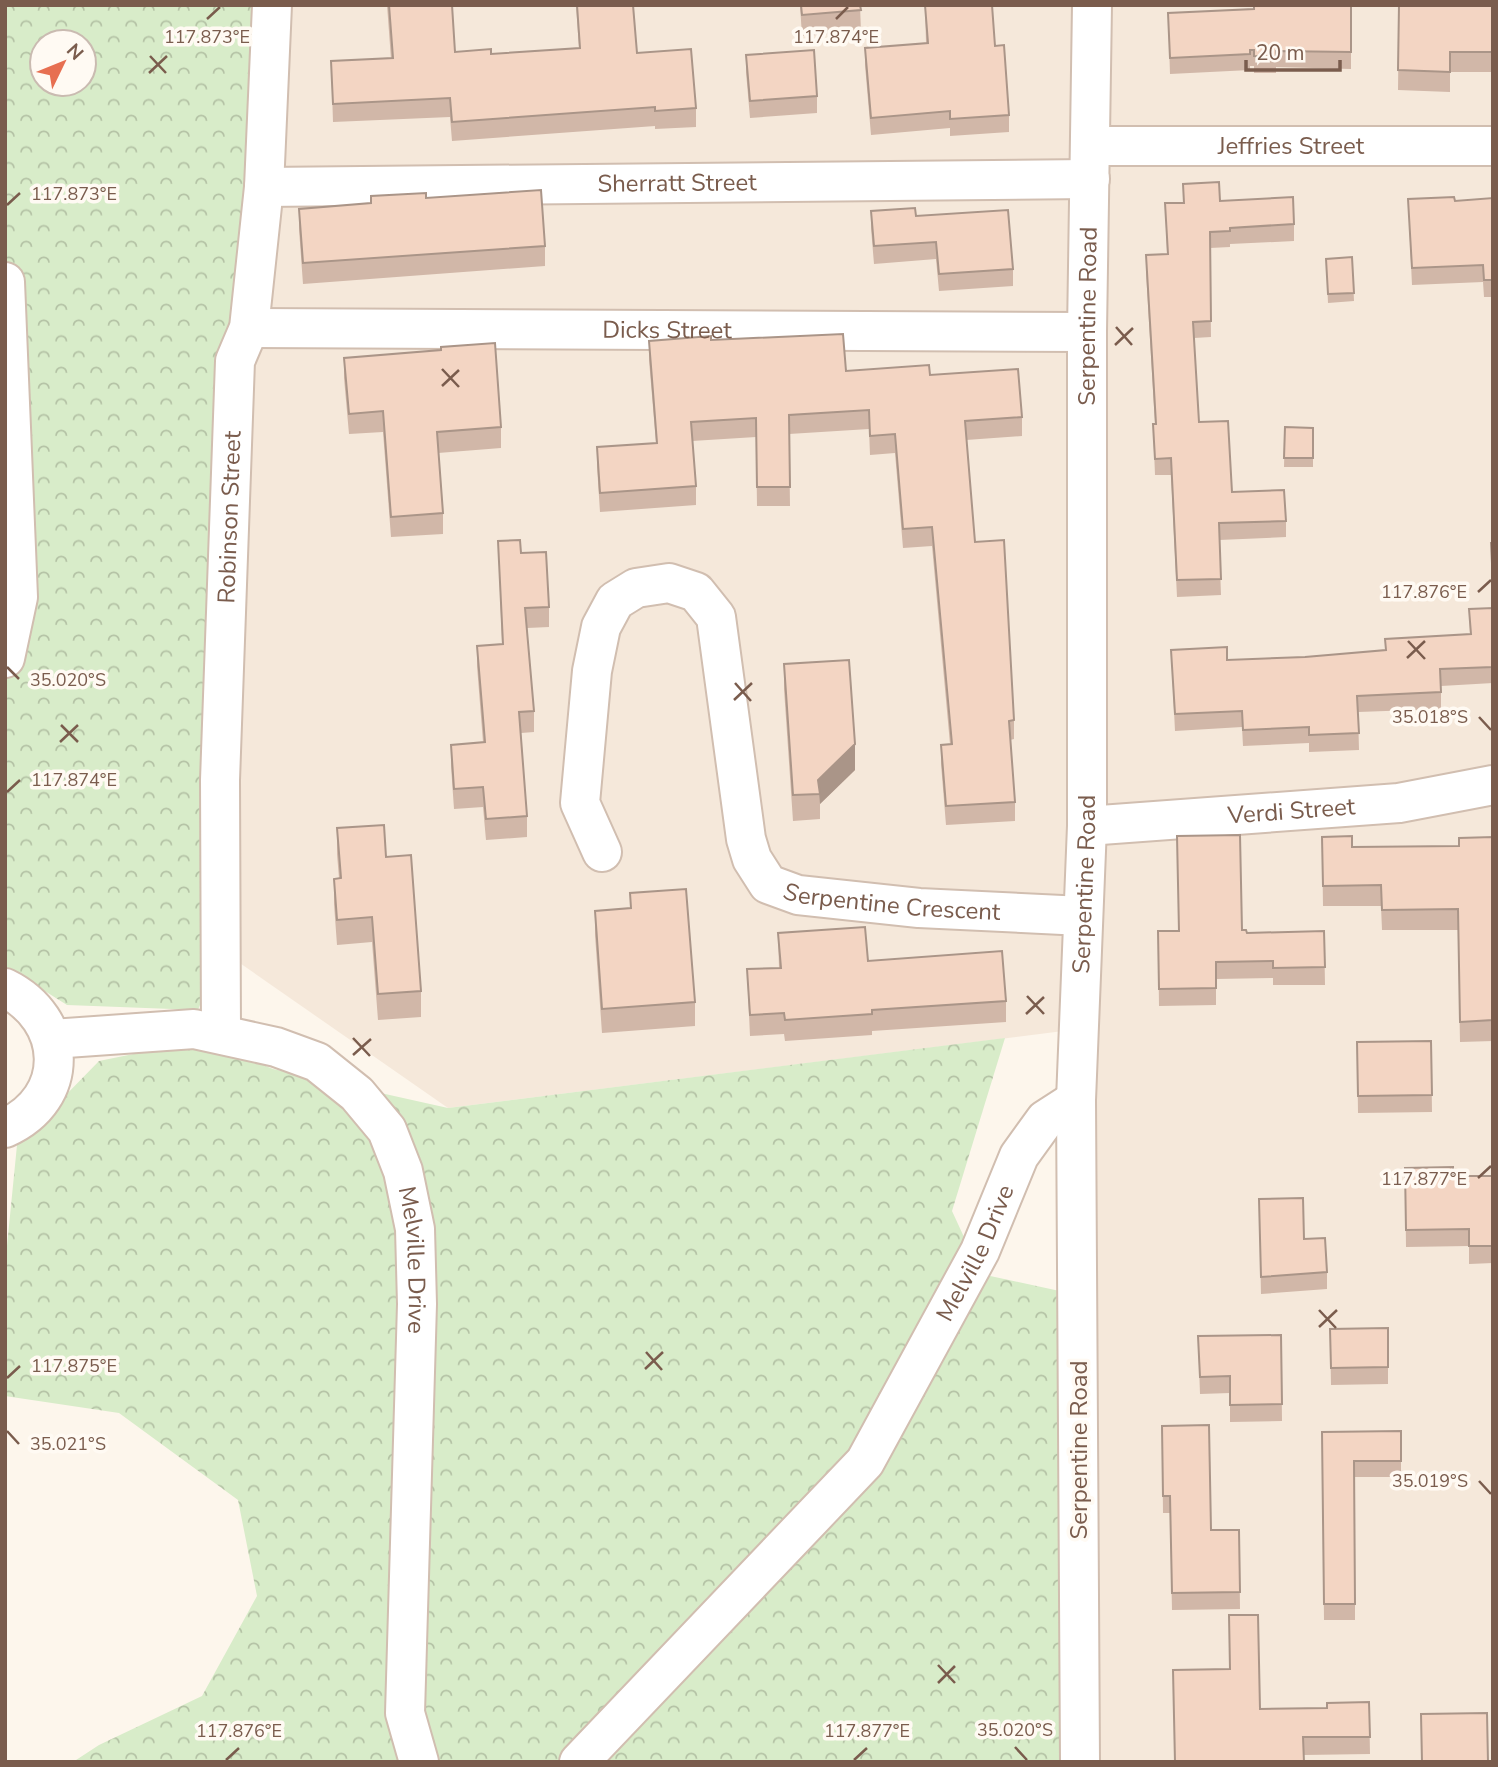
<svg xmlns="http://www.w3.org/2000/svg" width="1498" height="1767" viewBox="0 0 1498 1767" font-family="'Nunito Sans',sans-serif">
  <defs>
    <pattern id="forest-crowns" width="20" height="18" patternUnits="userSpaceOnUse" patternTransform="scale(1.75)"><rect width="20" height="18" fill="#d8ecc9"/><path d="M2 6a3 3 0 1 1 6 0M12 15a3 3 0 1 1 6 0" fill="none" stroke="#b4c2a5"/></pattern>
  </defs>
  <rect width="100%" height="100%" fill="#fdf6ec"/>
  <path fill="#f5e8da" d="M266,5h1227v1757h-412l-2,-733 -631,79 -227,-158z"/>
  <path fill="url(#forest-crowns)" fill-rule="evenodd" d="M5,5h266l-50,945 -23,60 -131,-5 -62,-39zM42,42h42v42h-42z
    M1005,1038l-53,173 29,63 97,21 2,467h-1007l26,-17 103,-49 55,-100 -19,-96 -119,-87 -114,-17v-130l12,-121 82,-84 103,-21 71,29 175,39z"/>
  <g fill="none" stroke-linecap="round" stroke-linejoin="round">
    <defs>
      <g id="minor">
        <path id="s1" d="M1090,146h403"/>
        <path id="s2" d="M264,187l826,-8"/>
        <path d="M5,282l13,315 -13,61"/>
        <path id="s3" d="M249,328l838,4"/>
        <path id="s4" d="M1087,826l312,-23 94,-18"/>
        <path id="s5" d="M602,852l-22,-49 12,-132 9,-44 14,-26 21,-13 33,-5 27,9 20,25 30,222 6,20 16,25 30,11 121,13 164,8"/>
        <path d="M5,988c63,31 67,110 0,140"/>
        <path id="s6" d="M221,1033l-1,-253 15,-419 14,-33 15,-141 8,-182"/>
        <path id="s7" d="M52,1039l142,-10 82,18 41,15 40,32 30,36 16,41 12,58 2,75 -12,409 14,49"/>
        <path id="s8" d="M579,1762l286,-300 115,-211 39,-95 26,-36 31,-20"/>
        <path id="s9" d="M1080,1762l-4,-662 11,-274v-494l5,-327"/>
      </g>
    </defs>
    <use href="#minor" stroke="#d1beb0" stroke-width="42"/>
    <use href="#minor" stroke="#fff" stroke-width="38"/>
  </g>
  <path fill="#d1b7a8" d="M387,5h65l3,47 36,2 88,-6 -3,-43h57l4,48 59,55v19l-41,2v-3l-203,15 -2,-24 -117,5 -2,-61 60,-2z
    M800,5h60l1,27 -59,4z
    M925,5l70,41 14,69v17l-59,4v-8l-79,7 -6,-70v-17l61,-5z
    M1351,5v64l-75,-2v6h-22v-7h-4v4l-80,4 -2,-61z
    M1399,5h94v67h-43v20l-52,-2z
    M746,55l71,41v17l-67,5 -4,-46z
    M1183,184l37,17 74,23v17l-64,3v3l-20,1 1,89 -17,1 5,84 33,70 54,29v16l-67,3 2,55 -44,2 -6,-122h-16l-2,-51h2l-9,-152v-17l21,-1 -2,-51h18z
    M1493,198v99h-9l-1,-15 -71,3 -4,-86 47,2z
    M371,203l174,43v20l-242,18 -4,-55v-20z
    M871,211l45,5 97,53v17l-74,5 -3,-32 -62,5 -3,-36z
    M1352,257l2,44 -26,2 -2,-44z
    M711,340l135,31 84,4 92,42v19l-56,4 9,102 39,178v19l-4,1 5,62v19l-69,4 -5,-61v-19l9,-1 -18,-198 -29,2 -8,-95 -25,2 -1,-26 -80,5 1,72h-33l-1,-69 -64,4 4,45v19l-96,7 -3,-46v-19l59,-4 -7,-83v-19z
    M344,358l157,69v21l-63,5 5,60v21l-52,3 -8,-105 -34,2 -5,-56z
    M1285,427l28,1v39h-29z
    M498,541l23,12 28,54v20l-22,1 7,83v21l-13,1 6,83v21l-41,3 -3,-33 -29,2 -3,-43v-21l32,-3 -6,-76v-20l25,-2z
    M1491,543h2v57l-2,-40z
    M1493,608v75l-52,3v23l-83,3 1,38 -50,2v-9l-66,3 -1,-19 -67,4 -4,-81 56,10 78,-3 80,-7v-11l85,-5 -1,-25z
    M784,664l71,106 -35,34v15l-27,2 -9,-132z
    M337,828l49,29 35,134v26l-43,3 -6,-78 -35,3 -3,-41v-25l5,-1 -2,-24z
    M1322,837l30,10 107,-1 34,-9v204l-33,1 -2,-112h-76l-1,-24h-58z
    M630,893l65,109v24l-93,7 -7,-98v-24l35,-3z
    M1242,930l5,3 77,-2 1,54h-52v-7l-57,1v26l-57,1 -1,-75z
    M778,933l228,68v21l-134,9v4l-87,6 -1,-7 -34,2 -3,-67 32,-1z
    M1431,1041l1,71 -74,1 -1,-71z
    M1405,1168l48,8h40v87l-24,1v-18l-63,1z
    M1259,1199l45,40 23,33v17l-66,5z
    M1388,1328v56l-57,1 -1,-56z
    M1281,1335l1,86 -52,1v-29l-30,1 -2,-58z
    M1162,1426l49,104h28l1,79 -68,1 -2,-97h-7z
    M1401,1431v46h-46v143h-31l-2,-188z
    M1369,1702l1,52 -66,1 -44,-46 67,-1z"/>
  <path fill="#aa9588" d="M855,744v26l-35,34 -2,-24z"/>
  <path fill="#f3d5c3" stroke="#aa9588" stroke-width="2" d="M389,5h63l3,47 36,-3v5l89,-6 -3,-43h56l4,48 54,-4 5,59 -41,3v-4l-203,15 -2,-24 -117,6 -2,-43 62,-3z
    M801,5h59l1,5 -59,5z
    M925,5h67l3,41 9,-1 5,70 -59,4v-8l-79,7 -6,-70 63,-5z
    M1254,5h97v47l-75,-1v6l-22,-1v-6h-4v4l-80,4 -2,-45 86,-4z
    M1399,5h94v47h-43v20l-52,-2z
    M814,50l3,46 -67,5 -4,-46z
    M1219,182l1,19 73,-4 1,27 -64,4v3l-20,1 1,89 -18,1 6,100 29,-1 4,71 52,-2 2,31 -67,2 2,56 -44,1 -6,-122 -16,1 -2,-35h3l-10,-169 22,-1 -3,-51h19l-1,-19z
    M541,190l4,56 -242,17 -4,-54 72,-6v-7l55,-3v5z
    M1454,197l1,4 38,-3v82h-9l-1,-15 -71,3 -4,-69z
    M915,208l1,8 92,-6 5,59 -74,5 -3,-32 -62,4 -3,-35z
    M1352,257l2,36 -26,1 -2,-35z
    M843,334l3,37 83,-6 1,10 88,-6 4,48 -57,4 10,121 29,-2 10,180 -5,1 6,81 -69,4 -5,-61 11,-1 -20,-217 -29,2 -8,-95 -25,2 -1,-26 -80,5 1,72h-33l-1,-69 -65,4 5,64 -96,7 -3,-46 60,-4 -8,-102 62,-5v4z
    M495,343l6,84 -64,5 6,81 -52,4 -8,-106 -34,3 -5,-56 97,-8v-3z
    M1285,427l28,1v30h-29z
    M520,540l1,13 25,-1 3,55 -24,1 9,103 -15,1 8,104 -41,3 -3,-32 -29,2 -3,-44 34,-3 -8,-96 26,-2 -5,-103z
    M1491,543h2v40z
    M1493,608v59l-53,2 1,23 -84,4 2,37 -50,2v-8l-66,3 -1,-19 -67,3 -4,-64 56,-3v13l78,-3 81,-7 -1,-11 86,-5 -2,-25z
    M849,660l6,84 -37,36 2,14 -27,1 -9,-131z
    M384,825l2,32 25,-2 10,136 -43,3 -6,-77 -35,3 -3,-41 7,-1 -4,-50z
    M1240,835l2,95h4l1,3 77,-2 1,36 -52,1v-7l-57,1v26l-57,1 -1,-58h21l-2,-95z
    M1352,836v11l107,-1v-8l34,-1v183l-33,2 -2,-113 -76,1 -1,-25 -58,1 -1,-49z
    M686,889l9,113 -93,7 -7,-98 36,-3 -1,-15z
    M865,927l3,34 134,-10 4,50 -134,9v4l-87,6 -1,-7 -34,2 -3,-46 34,-1 -3,-35z
    M1431,1041l1,54 -74,1 -1,-54z
    M1453,1167v9h40v70h-24v-17l-63,1 -1,-62z
    M1303,1198l1,41 21,-1 2,34 -66,5 -2,-78z
    M1388,1328v39l-57,1 -1,-39z
    M1281,1335l1,69 -52,1v-29l-30,1 -2,-41z
    M1209,1425l2,105h28l1,62 -68,1 -2,-97h-7l-1,-70z
    M1401,1431v30h-47l1,143h-31l-2,-172z
    M1229,1615h29l2,94 67,-1v-5l42,-1 1,35h-67l1,25h-129l-2,-92 57,-1z
    M1487,1713l1,49h-66l-1,-48z"/>
  <path fill="none" stroke="#7a5c4d" stroke-width="2.5" d="M207,19l13,-12M836,19l12,-12M150,56l16,17M149,73l18,-17M7,205l13,-12M1116,327l16,18M1115,345l18,-17M442,369l17,18M442,386l17,-16M1478,592l13,-12M1408,641l17,18M1407,658l18,-17M7,667l12,12M735,683l16,18M734,700l18,-17M1479,717l12,13M61,725l17,17M60,742l18,-17M7,792l13,-12M1027,996l17,18M1026,1014l18,-17M353,1038l17,18M353,1055l18,-16M1478,1178l13,-12M1319,1310l17,18M1319,1327l18,-17M646,1352l16,18M645,1369l18,-17M7,1378l13,-12M7,1431l12,13M1479,1481l12,13M938,1665l17,18M938,1683l17,-17M1015,1747l12,13M226,1760l13,-12M854,1760l13,-12"/>
  <g text-anchor="middle" dominant-baseline="central" stroke-width="7" stroke-linejoin="round" paint-order="stroke">
    <g font-size="24" fill="#7a5c4d" stroke="#fffaf3">
      <text stroke="none"><textPath href="#s1" startOffset="201">Jeffries Street</textPath></text>
      <text stroke="none"><textPath href="#s2" startOffset="413">Sherratt Street</textPath></text>
      <text stroke="none"><textPath href="#s9" startOffset="1446">Serpentine Road</textPath></text>
      <text stroke="none"><textPath href="#s3" startOffset="418">Dicks Street</textPath></text>
      <text stroke="none"><textPath href="#s6" startOffset="516">Robinson Street</textPath></text>
      <text stroke="none"><textPath href="#s4" startOffset="205">Verdi Street</textPath></text>
      <text stroke="none"><textPath href="#s9" startOffset="878">Serpentine Road</textPath></text>
      <text stroke="none"><textPath href="#s5" startOffset="780">Serpentine Crescent</textPath></text>
      <text stroke="none"><textPath href="#s8" startOffset="651">Melville Drive</textPath></text>
      <text stroke="none"><textPath href="#s7" startOffset="502">Melville Drive</textPath></text>
      <text transform="translate(1079 1450) rotate(-90)">Serpentine Road</text>
    </g>
  </g>
  <g font-size="18" text-anchor="middle" fill="#7a5c4d" stroke="#fffaf3" stroke-width="7" stroke-linejoin="round" paint-order="stroke">
    <text x="207" y="43">117.873°E</text>
    <text x="836" y="43">117.874°E</text>
    <text x="74" y="200">117.873°E</text>
    <text x="1424" y="598">117.876°E</text>
    <text x="68" y="686">35.020°S</text>
    <text x="1430" y="723">35.018°S</text>
    <text x="74" y="786">117.874°E</text>
    <text x="1424" y="1185">117.877°E</text>
    <text x="74" y="1372">117.875°E</text>
    <text x="68" y="1450">35.021°S</text>
    <text x="1430" y="1487">35.019°S</text>
    <text x="1015" y="1736">35.020°S</text>
    <text x="239" y="1737">117.876°E</text>
    <text x="867" y="1737">117.877°E</text>
  </g>
  <rect width="1498" height="1767" fill="none" stroke="#7a5c4d" stroke-width="14"/>
  <g transform="translate(63 63) rotate(47)"><circle r="33" fill="#fffaf3" stroke="#cabbb1" stroke-width="2"/>
  <path d="M0-5L12 26L0 18L-12 26Z" fill="#e76f51"/>
  <text y="-10" font-size="19" font-weight="bold" text-anchor="middle" fill="#7a5c4d">N</text>
  </g>
  <path d="M1246 60v10h94v-10" fill="none" stroke="#7a5c4d" stroke-width="3.5"/>
  <text x="1256" y="60" font-size="21" fill="#7a5c4d" stroke="#fffaf3" stroke-width="5" paint-order="stroke">20 m</text>
</svg>
